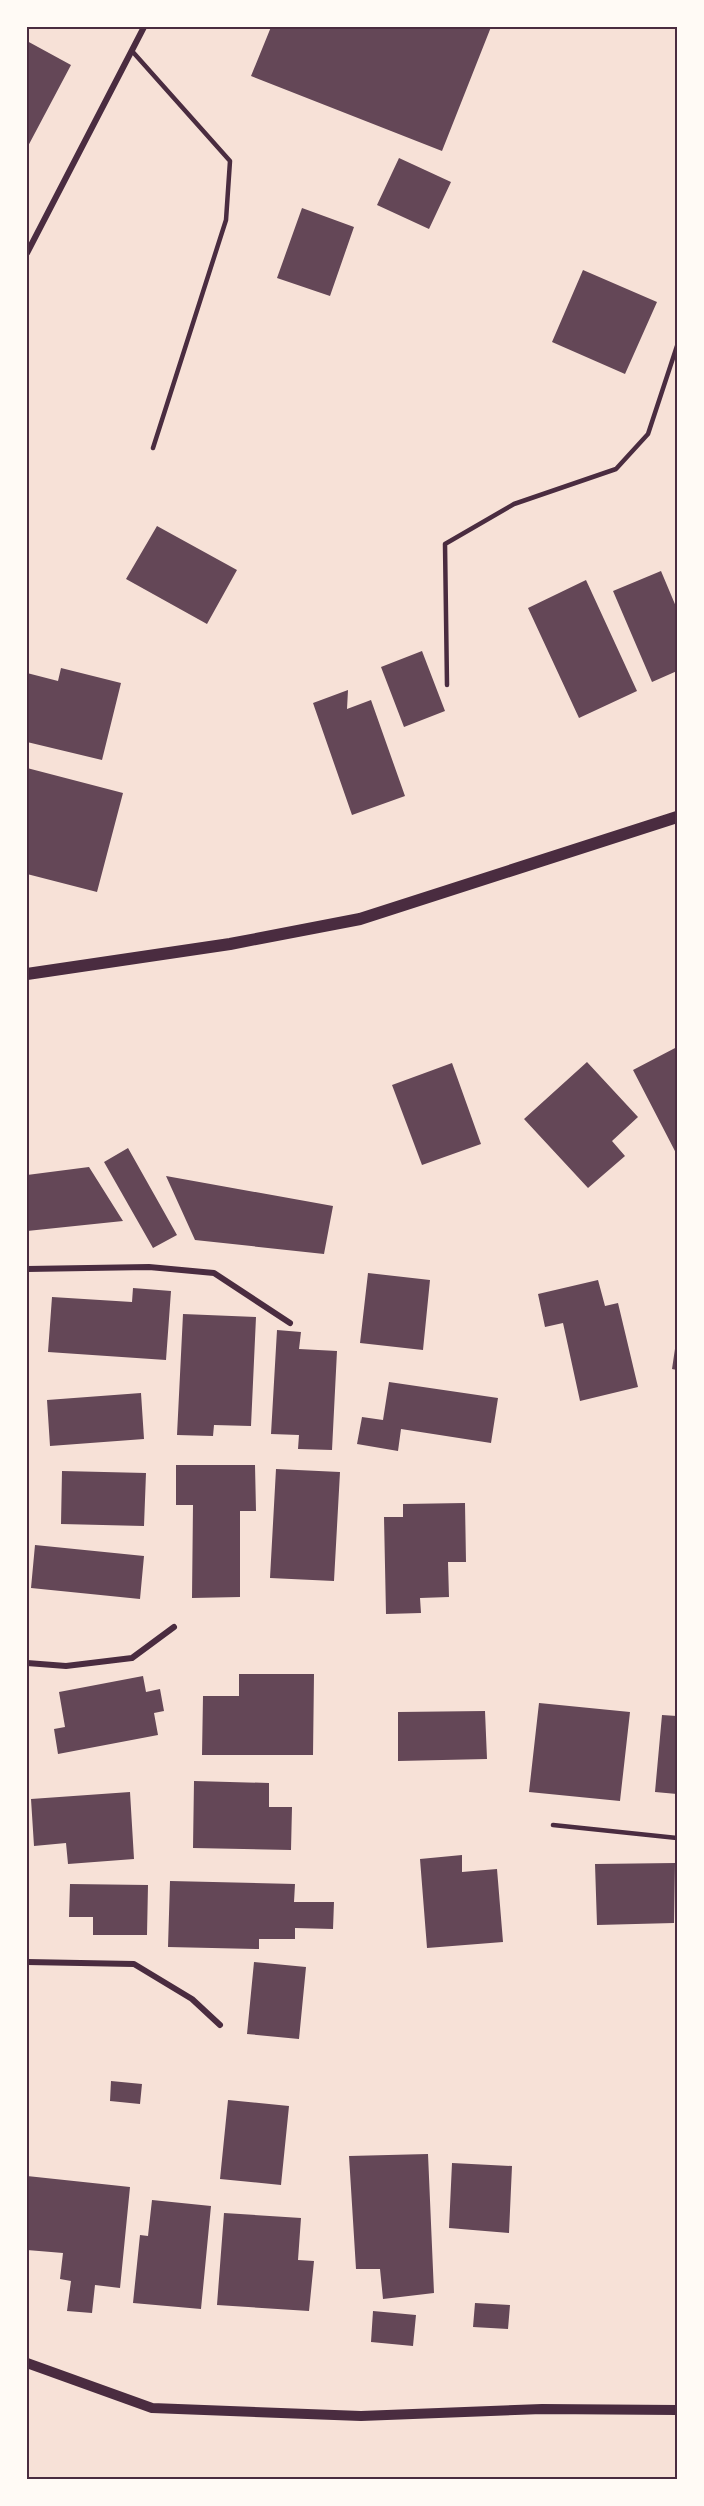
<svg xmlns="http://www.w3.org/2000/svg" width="704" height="2506" viewBox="0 0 704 2506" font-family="Karla,sans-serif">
  <rect width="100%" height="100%" fill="#f7e1d7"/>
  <path fill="#644757" d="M271,27h220l-49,124 -191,-75z
    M27,41l44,24 -44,83z
    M399,158l52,24 -22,47 -52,-24z
    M302,208l52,19 -24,69 -53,-18z
    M583,270l74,32 -32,72 -73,-32z
    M157,526l80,44 -30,54 -81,-45z
    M661,571l16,38v62l-25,11 -39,-91z
    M586,580l51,111 -58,27 -51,-110z
    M422,651l23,60 -41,16 -23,-60z
    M61,668l60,15 -19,77 -75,-18v-69l31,8z
    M348,690l-1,19 24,-9 34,96 -53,19 -39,-112z
    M27,768l96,25 -26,99 -70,-18z
    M677,1047v108l-44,-85z
    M587,1062l51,55 -26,24 13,15 -37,32 -64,-69z
    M452,1063l29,81 -59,21 -30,-80z
    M128,1148l49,87 -24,13 -49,-86z
    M89,1167l34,54 -96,10v-56z
    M166,1176l167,30 -9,48 -129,-14z
    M368,1273l62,7 -7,70 -63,-7z
    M598,1280l7,26 13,-3 20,84 -58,14 -17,-78 -18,4 -7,-33z
    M133,1288l38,3 -5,69 -118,-8 4,-55 80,5z
    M183,1314l73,3 -5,109 -37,-1 -1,11 -36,-1z
    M277,1330l24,2 -2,17 38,2 -5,99 -34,-1 1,-14 -28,-1z
    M676,1342h1v28l-5,-1z
    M389,1382l109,16 -7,45 -90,-14 -3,22 -41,-7 5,-27 21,3z
    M141,1393l3,46 -94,7 -3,-46z
    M176,1465h79l1,46h-16v86l-48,1 1,-93h-17z
    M276,1469l64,3 -6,109 -64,-3z
    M62,1471l84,2 -2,53 -83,-2z
    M465,1503l1,59h-18l1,35 -29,1 1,15 -35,1 -2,-97h19v-13z
    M35,1545l109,11 -4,43 -109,-11z
    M239,1674h75l-1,81h-111l1,-59h36z
    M143,1676l3,16 14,-3 4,22 -10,2 4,22 -100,19 -4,-25 11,-2 -6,-35z
    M539,1703l91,9 -10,89 -91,-9z
    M485,1711l2,48 -89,2v-49z
    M662,1715l15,1v78l-22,-2z
    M194,1781l75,2v24h23l-1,43 -98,-2z
    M130,1792l4,67 -66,5 -2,-21 -32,3 -3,-47z
    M462,1855v17l35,-3 6,73 -76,6 -7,-89z
    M675,1863l-1,60 -77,2 -2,-61z
    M170,1881l125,3 -1,18h40l-1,27 -38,-1v11h-36v10l-91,-2z
    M70,1884l78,1 -1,50h-54v-18h-24z
    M254,1962l52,5 -7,72 -52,-5z
    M111,2081l31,3 -2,20 -30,-3z
    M228,2100l61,6 -8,79 -61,-6z
    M428,2154l6,139 -51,6 -3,-30h-24l-7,-113z
    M452,2163l60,3 -3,67 -60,-5z
    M27,2176l103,11 -10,101 -25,-3 -3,28 -25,-2 4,-30 -11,-2 3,-26 -36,-3z
    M152,2200l59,6 -10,103 -68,-6 7,-68 8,1z
    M224,2213l77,5 -3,42 16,1 -5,50 -92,-6z
    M475,2303l35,2 -2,24 -35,-2z
    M373,2311l43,4 -3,31 -42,-4z"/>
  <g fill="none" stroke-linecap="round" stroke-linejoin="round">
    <path stroke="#4a2c40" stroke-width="4.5" d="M132,51l98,110 -4,59 -73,228
      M447,685l-2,-141 69,-40 102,-35 32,-35 29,-88
      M553,1825l124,13"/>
    <path stroke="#4a2c40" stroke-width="6" d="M27,253l117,-226
      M27,1269l122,-2 65,6 76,50
      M27,1663l39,3 66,-8 42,-31
      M27,1962l107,2 58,35 28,26"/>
    <path stroke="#4a2c40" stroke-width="10" d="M27,2363l125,45 209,8 181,-7 135,1"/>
    <path stroke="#4a2c40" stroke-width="12" d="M27,974l203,-30 130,-25 317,-102"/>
  </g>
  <rect width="704" height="2506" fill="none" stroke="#fffaf5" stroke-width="57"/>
  <rect x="28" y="28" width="648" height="2450" fill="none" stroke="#4a2c40" stroke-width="2"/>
</svg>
